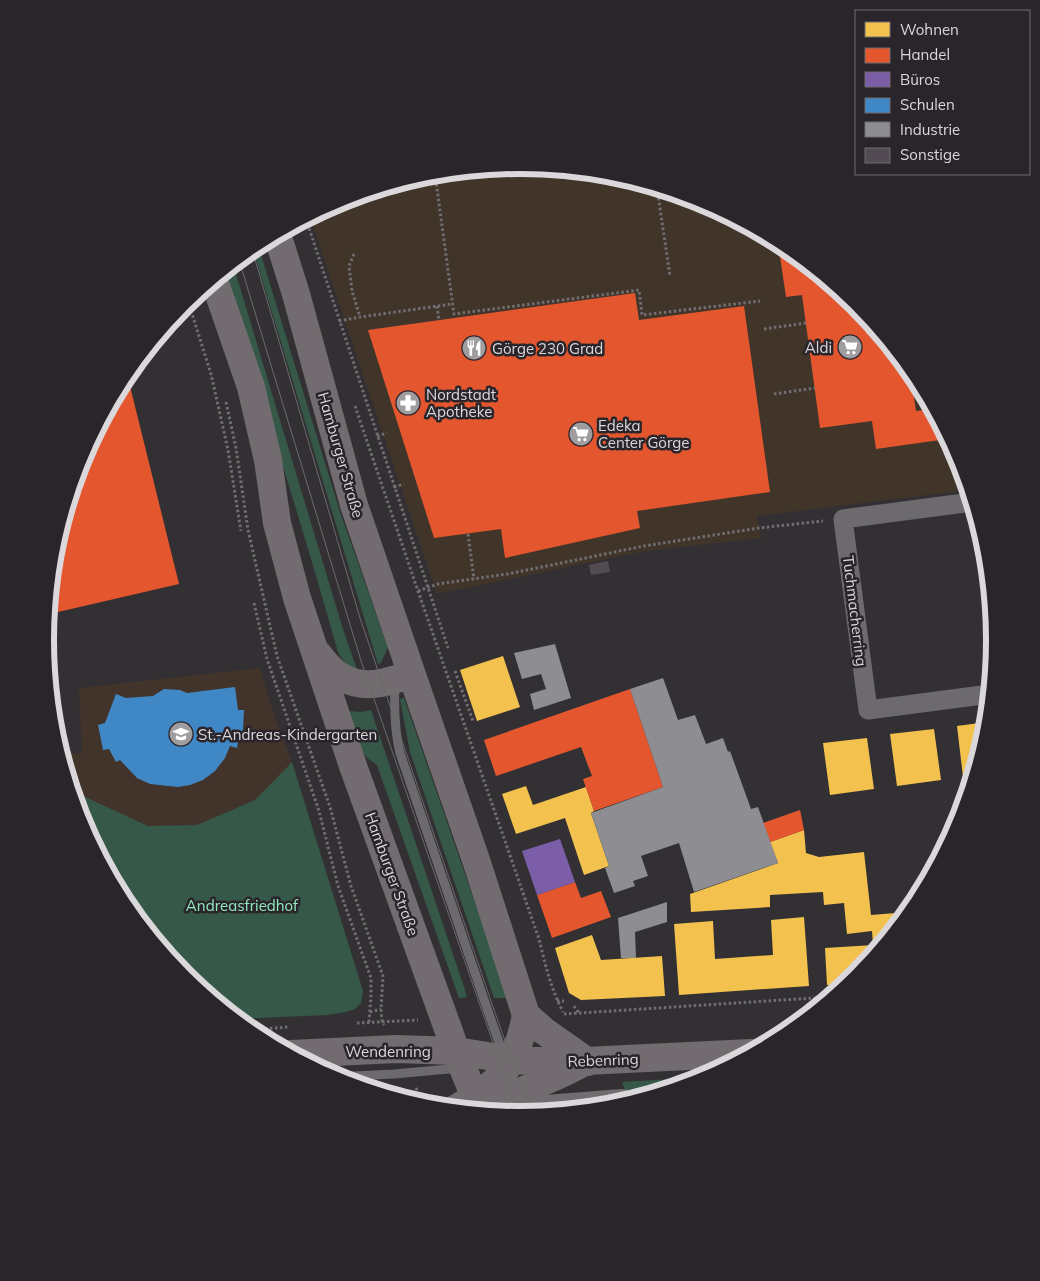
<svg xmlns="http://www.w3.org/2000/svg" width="1040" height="1281" viewBox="0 0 1040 1281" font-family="Mulish,sans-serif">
  <rect width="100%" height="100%" fill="#333034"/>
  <path fill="#41352a" d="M520,166l93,9 89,27 82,44 72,59 59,72 44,82 9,31 -211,26 4,22 -116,13 -208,43 -127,-377 28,-15 90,-27z"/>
  <path fill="#43342b" d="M260,668l14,47 18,47 -37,38 -58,25 -49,1 -64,-29 -1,29 -2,-4 -21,-69h22l-3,-65z"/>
  <path fill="#365848" d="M258,245l83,270 47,132 -7,16 -3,1 -125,-415z
    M233,264l109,362 15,44c-10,-4 -14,-9 -19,-18 -36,-127 -75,-253 -117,-377z
    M404,698l104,300h-14l-84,-246 -10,-53z
    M371,710l92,274 4,13 -8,1 -82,-233 -11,-8 -5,-8 -13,-38 13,1z
    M292,762l71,229 -2,12 -6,6 -9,3 -19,3 -91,4 -52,-43 -59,-72 -42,-78v-30l65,30 49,-1 58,-25z
    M706,1077l-30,10 -51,3 -3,-8z"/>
  <path fill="#f2c14e" d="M503,656l17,51 -43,14 -17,-51z
    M987,722l-1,11 -13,43 -10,1 -6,-51z
    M934,729l7,51 -44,6 -7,-52z
    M867,738l7,51 -44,6 -7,-52z
    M526,786l7,19 53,-18 8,24 -3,2 18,53 -25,9 -19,-57 -49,16 -14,-40z
    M804,830l2,23 13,4 45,-5 7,63 37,-3 -52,65 -9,7 -20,1 -2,-37 48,-3 -1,-14 -25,3 -3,-31 -20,2 -1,-13 -53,3v12l-79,5 -1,-18 88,-31 -8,-21z
    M804,917l5,69 -130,9 -5,-71 39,-3 2,38 58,-4 -2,-35z
    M592,935l9,25 61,-4 3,40 -84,4 -12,-7 -14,-45z"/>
  <path fill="#e4572e" d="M778,243l6,3 72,59 54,66 6,40 16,-2 5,9 3,22 -64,9 -4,-28 -52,7 -18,-133 -16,2z
    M635,293l4,27 105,-14 26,186 -133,19 3,17 -135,30 -4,-29 -67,9 -66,-208z
    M127,374l52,210 -121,28 -9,-13 5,-51 27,-90z
    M630,689l33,98 -69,24 -11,-32 9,-3 -11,-29 -85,29 -12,-36z
    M800,810l4,20 -34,12 -7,-19z
    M575,882l6,16 20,-7 10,26 -59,21 -15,-43z"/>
  <path fill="#7b5ea7" d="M560,839l15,43 -38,13 -15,-44z"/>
  <path fill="#3f88c5" d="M235,687l3,23h6l-1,21 -4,1 -2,16 -7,-2 -5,12 -10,13 -12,9 -13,5 -12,2 -28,-3 -13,-6 -17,-18 -4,2 -7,-13 -6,1 -5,-25 7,-2 11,-29 10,4 27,-2 11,-7 16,1 7,3z"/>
  <path fill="#8d8d92" d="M555,644l16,54 -37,12 -4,-16 16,-5 -5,-15 -19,5 -8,-26z
    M663,678l15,42 17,-5 11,29 17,-6 5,14 2,-1 21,58 7,-2 20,56 -84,29 -15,-49 -38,13 7,20 -15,5 2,5 -21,7 -9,-25 4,-2 -18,-53 72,-26 -33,-98z
    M667,902v20l-32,10 1,26h-15l-3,-40z"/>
  <path fill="#534b54" d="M608,561l2,11 -19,3 -2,-10z"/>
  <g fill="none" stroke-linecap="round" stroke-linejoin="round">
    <path stroke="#706e70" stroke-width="3" stroke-dasharray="2.5 2.5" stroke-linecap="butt" d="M435,174l19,140 185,-24 3,25 118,-14
      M657,188l13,88
      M306,219l142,429
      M750,232l6,-1
      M354,254l-5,12 3,25 8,26
      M188,301l23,73 17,76 13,81
      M437,306l2,14
      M339,321l21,-4 92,-13
      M764,329l42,-6
      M774,394l41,-6
      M226,402l10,46 12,82 29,126 53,151 21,79 32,90 -2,33 1,12 2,4
      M355,406l63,185 121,348c6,25 12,50 24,73
      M377,436l10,-3
      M394,487l10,-3
      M468,534l6,45
      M418,591l20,-7 69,-10 137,-28 115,-18 64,-7
      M254,603l13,56 52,152 19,75 33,92v17l-2,27
      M455,671l18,50
      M557,1001h7
      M574,1006l5,7
      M370,1012l11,-3
      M564,1014l266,-17
      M357,1023l61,-3
      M250,1030l38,-3
      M416,1088l9,18"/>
    <path stroke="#6c6a6d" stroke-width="9" d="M395,682c-1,24 -1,47 5,71l90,264 13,36
      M334,1077l60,-3 66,-6"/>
    <path stroke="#6c6a6d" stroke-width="19" d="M972,502l-129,17 25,191 122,-16"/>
    <path stroke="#726b6f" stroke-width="28" d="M277,234l19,60 58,211 58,170 64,185 50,155c-10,53 -26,67 -71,94
      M214,280l37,107 17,73 9,63 20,75 56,168 103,285 25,61
      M318,654c17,23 34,34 63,29 10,-2 21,-6 31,-8
      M526,1015l18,16 44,31
      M291,1054l105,-5 60,2 56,9 52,2 187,-9
      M486,1111c19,-14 39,-21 61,-31 11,-4 22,-10 32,-15
      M496,1113l126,-10"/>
    <path stroke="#6c6a6c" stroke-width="1" d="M252,249l108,369 132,386 39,110
      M239,260l123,404 156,451"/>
  </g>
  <defs>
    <symbol id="supermarket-disc" viewBox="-11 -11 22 22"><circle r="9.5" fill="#a09da1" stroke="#2a252b"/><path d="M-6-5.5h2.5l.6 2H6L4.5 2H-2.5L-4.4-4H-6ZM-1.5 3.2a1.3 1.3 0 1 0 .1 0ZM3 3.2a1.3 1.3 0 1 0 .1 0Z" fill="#fff"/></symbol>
    <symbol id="restaurant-disc" viewBox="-11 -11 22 22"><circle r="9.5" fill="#a09da1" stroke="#2a252b"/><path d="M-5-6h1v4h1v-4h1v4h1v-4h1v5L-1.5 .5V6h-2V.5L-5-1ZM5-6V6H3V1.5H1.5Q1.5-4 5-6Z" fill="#fff"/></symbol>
    <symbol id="pharmacy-disc" viewBox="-11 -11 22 22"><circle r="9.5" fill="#a09da1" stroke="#2a252b"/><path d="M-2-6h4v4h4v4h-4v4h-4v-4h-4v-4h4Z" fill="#fff"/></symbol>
    <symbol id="school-disc" viewBox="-11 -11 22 22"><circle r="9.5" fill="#a09da1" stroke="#2a252b"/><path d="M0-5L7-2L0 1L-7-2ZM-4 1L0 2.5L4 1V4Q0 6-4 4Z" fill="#fff"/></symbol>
  </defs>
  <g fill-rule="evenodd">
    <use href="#supermarket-disc" x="836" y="333" width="28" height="28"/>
    <use href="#restaurant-disc" x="460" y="334" width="28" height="28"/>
    <use href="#pharmacy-disc" x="394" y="389" width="28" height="28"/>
    <use href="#supermarket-disc" x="567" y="420" width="28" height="28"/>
    <use href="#school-disc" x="167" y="720" width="28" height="28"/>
  </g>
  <g text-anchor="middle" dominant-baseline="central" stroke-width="5" stroke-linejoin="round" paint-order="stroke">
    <g font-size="15" fill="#dbd8dc" stroke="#2a252b" text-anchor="start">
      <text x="832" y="347" text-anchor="end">Aldi</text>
      <text x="492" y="348">Görge 230 Grad</text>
      <text x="426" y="394">Nordstadt<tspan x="426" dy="17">Apotheke</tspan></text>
      <text x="598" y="425">Edeka<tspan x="598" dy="17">Center Görge</tspan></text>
      <text x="198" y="734">St.-Andreas-Kindergarten</text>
    </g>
    <g font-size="15" fill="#dbd8dc" stroke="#2a252b">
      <text transform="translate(341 455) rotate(74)">Hamburger Straße</text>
      <text transform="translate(855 611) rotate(83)">Tuchmacherring</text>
      <text transform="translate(392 874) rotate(70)">Hamburger Straße</text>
      <text x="388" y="1051">Wendenring</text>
      <text transform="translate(603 1060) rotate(-2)">Rebenring</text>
    </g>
    <g font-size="15" fill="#8feabd" stroke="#2a252b">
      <text x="242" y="905">Andreasfriedhof</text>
    </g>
  </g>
  <path d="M0 0H1040V1281H0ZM54 640a466 466 0 1 1 932 0a466 466 0 1 1-932 0Z" fill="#2a252b" fill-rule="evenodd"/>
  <path fill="none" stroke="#dbd8dc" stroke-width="6" d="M54 640a466 466 0 1 1 932 0a466 466 0 1 1-932 0Z"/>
  <rect x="855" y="10" width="175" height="165" fill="#2a252b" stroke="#716d72"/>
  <rect x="865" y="22" width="25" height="15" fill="#f2c14e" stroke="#716d72"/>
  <text x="900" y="35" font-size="15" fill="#dbd8dc">Wohnen</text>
  <rect x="865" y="48" width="25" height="15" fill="#e4572e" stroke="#716d72"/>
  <text x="900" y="60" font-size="15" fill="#dbd8dc">Handel</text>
  <rect x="865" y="72" width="25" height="15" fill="#7b5ea7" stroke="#716d72"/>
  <text x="900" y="85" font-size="15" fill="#dbd8dc">Büros</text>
  <rect x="865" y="98" width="25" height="15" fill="#3f88c5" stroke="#716d72"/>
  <text x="900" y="110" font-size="15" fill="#dbd8dc">Schulen</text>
  <rect x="865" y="122" width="25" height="15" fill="#8d8d92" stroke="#716d72"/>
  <text x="900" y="135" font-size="15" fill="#dbd8dc">Industrie</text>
  <rect x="865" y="148" width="25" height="15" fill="#534b54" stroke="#716d72"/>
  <text x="900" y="160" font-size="15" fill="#dbd8dc">Sonstige</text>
</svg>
